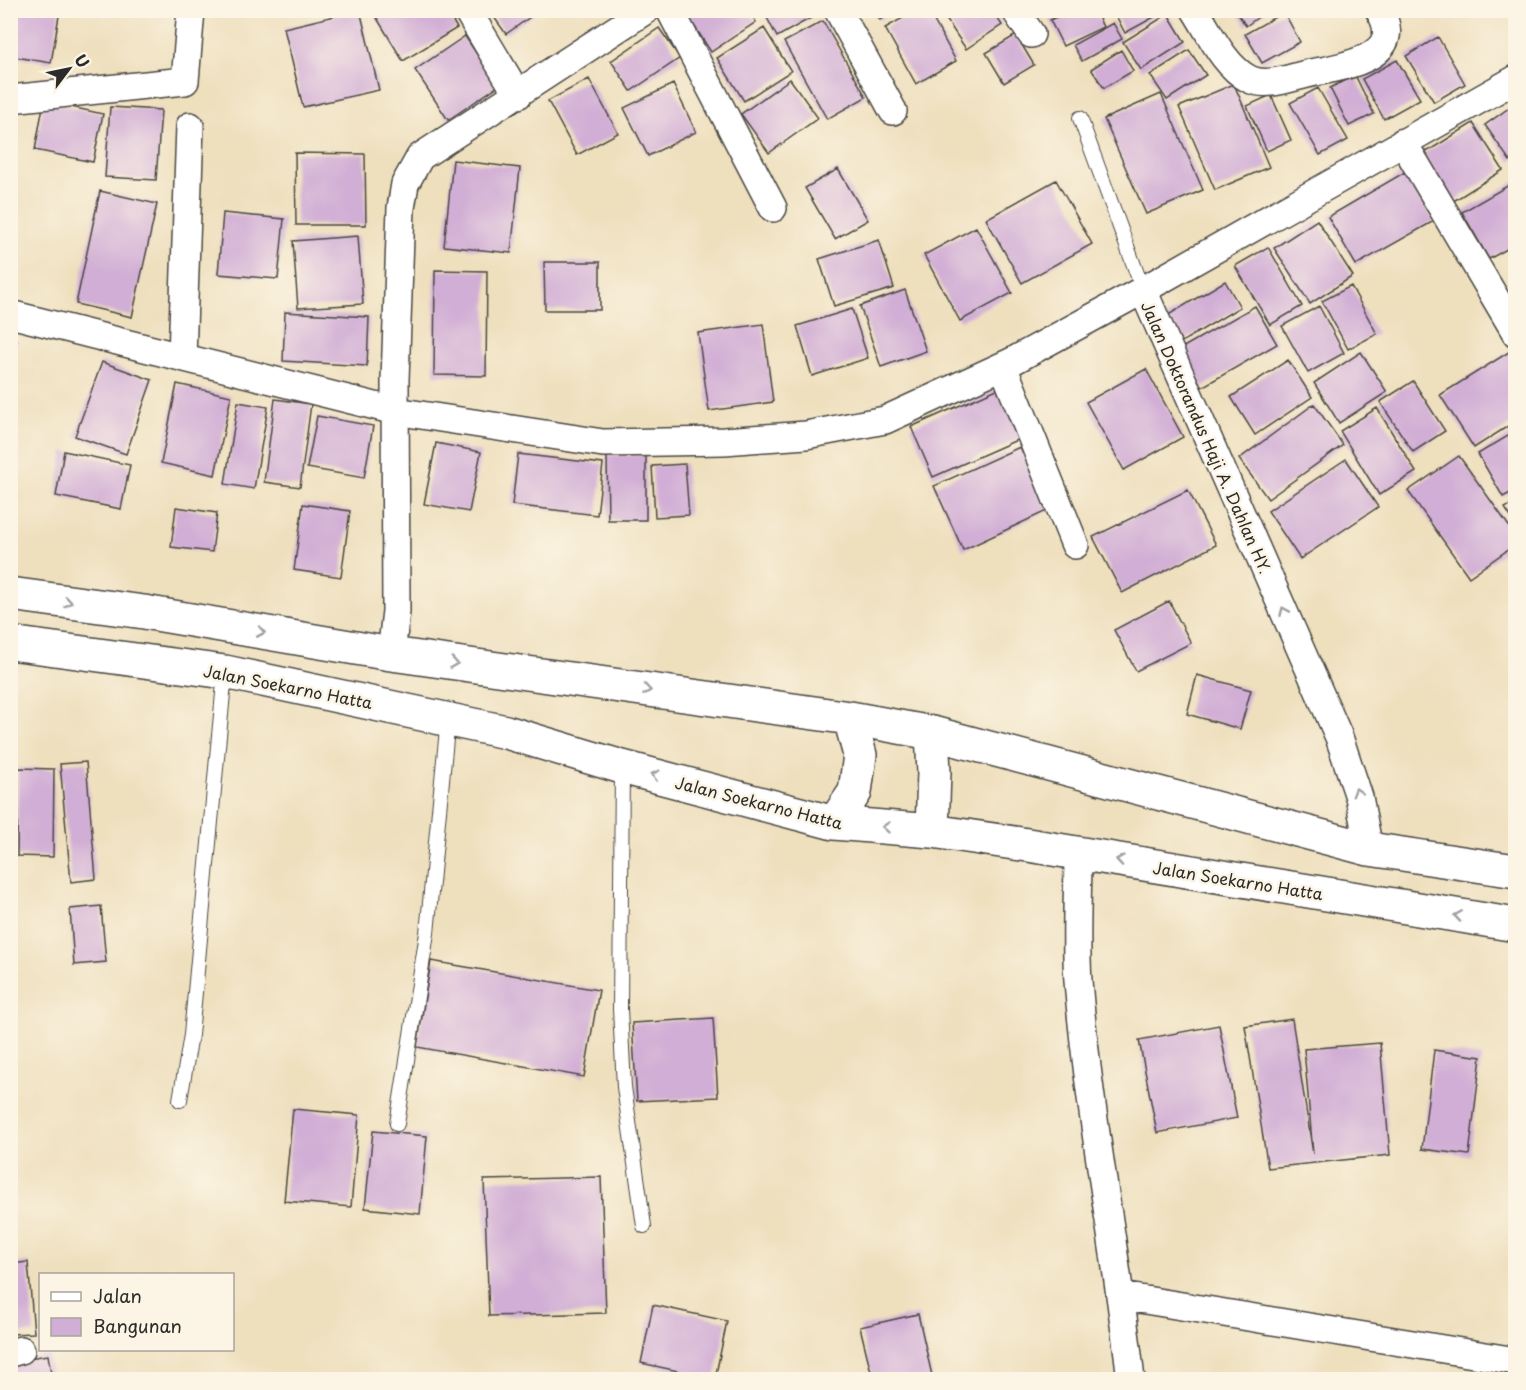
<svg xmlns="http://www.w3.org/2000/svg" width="1526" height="1390" viewBox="0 0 1526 1390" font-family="'Playpen Sans',sans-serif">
  <rect width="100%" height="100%" fill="#fcf5e5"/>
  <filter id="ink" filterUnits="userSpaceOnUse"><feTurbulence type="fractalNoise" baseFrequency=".0167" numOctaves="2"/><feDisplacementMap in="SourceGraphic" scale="12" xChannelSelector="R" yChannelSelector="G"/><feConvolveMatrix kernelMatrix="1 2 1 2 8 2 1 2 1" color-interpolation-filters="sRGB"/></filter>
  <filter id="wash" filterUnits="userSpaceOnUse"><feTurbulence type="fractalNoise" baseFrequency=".008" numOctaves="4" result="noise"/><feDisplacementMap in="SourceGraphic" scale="24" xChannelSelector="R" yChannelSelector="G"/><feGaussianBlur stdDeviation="1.35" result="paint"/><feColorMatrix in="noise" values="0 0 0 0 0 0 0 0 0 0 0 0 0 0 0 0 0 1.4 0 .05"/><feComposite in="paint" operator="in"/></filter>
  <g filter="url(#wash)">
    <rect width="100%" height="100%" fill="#eedfbd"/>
    <g id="blocks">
      <path fill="#d1aed5" d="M10,10h50l-9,53 -41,-7z
        M360,10l19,80 -76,17 -19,-79z
        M372,10h74l11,18 -54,33z
        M489,10h51l-34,24z
        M684,10h65l7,12 -45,30z
        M763,10h62l-48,27z
        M873,10h22l-15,10z
        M917,10h11l28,51 -40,23 -31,-56z
        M940,10h52l10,15 -36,24z
        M1070,10h25l8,17 -40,19 -13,-26z
        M1113,10h54l-42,23z
        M1235,10h33l-22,16z
        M1284,12l16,30 -38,21 -17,-29z
        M1168,14l17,28 -44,28 -18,-28z
        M823,21l43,76 -39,22 -43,-77z
        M1113,23l9,16 -40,22 -9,-16z
        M659,28l21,30 -49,33 -20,-30z
        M764,28l27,43 -47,30 -27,-43z
        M1016,35l18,30 -30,18 -18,-30z
        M465,36l33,50 -50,34 -33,-50z
        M1438,37l27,47 -31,18 -28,-46z
        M1121,50l12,21 -29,17 -13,-19z
        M1189,50l17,25 -39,25 -17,-25z
        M1397,60l23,39 -36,20 -22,-40z
        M1355,75l19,39 -25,12 -19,-38z
        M589,79l29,54 -41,22 -29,-54z
        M790,79l28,39 -49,35 -28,-39z
        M673,84l23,48 -48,24 -24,-48z
        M1234,84l35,83 -54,23 -36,-83z
        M1318,88l30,52 -28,15 -30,-52z
        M1161,94l42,96 -57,24 -42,-95z
        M1271,95l20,45 -24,11 -20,-45z
        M44,101l59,13 -10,48 -58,-12z
        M1516,103v53l-6,5 -25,-36z
        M110,107l51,3 -5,70 -51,-3z
        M1473,123l30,47 -51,32 -29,-48z
        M295,153l70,1 1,71h-70z
        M453,160l67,8 -9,85 -67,-7z
        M838,169l30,51 -33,19 -30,-51z
        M1405,172l29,49 -78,44 -28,-48z
        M1056,180l36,64 -70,39 -36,-64z
        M1516,181v63l-27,15 -27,-47z
        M100,191l57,13 -25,113 -56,-13z
        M223,213l61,6 -6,60 -60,-5z
        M1317,220l36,56 -43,28 -36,-56z
        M976,227l36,66 -52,28 -36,-66z
        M358,236l5,68 -65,4 -5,-67z
        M879,240l15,48 -60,18 -15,-47z
        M1268,247l34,59 -32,19 -35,-59z
        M544,262h56v48h-55z
        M435,270l52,1 -1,105 -52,-1z
        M1225,281l15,26 -60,36 -15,-26z
        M1351,286l26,48 -29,15 -26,-48z
        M905,290l21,61 -45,16 -21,-61z
        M1255,306l22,38 -75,43 -22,-38z
        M1319,306l25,47 -36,20 -26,-47z
        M852,309l16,49 -56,18 -15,-50z
        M285,312l84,5 -2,49 -84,-5z
        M763,324l10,78 -64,9 -11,-78z
        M10,339l7,1 -6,24 -1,-1z
        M1512,350l4,5v66l-42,27 -34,-53z
        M1361,352l26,40 -48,31 -25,-40z
        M1288,360l24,37 -57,38 -24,-38z
        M102,362l50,18 -26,74 -51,-18z
        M1146,369l37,68 -59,33 -38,-68z
        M1413,381l32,50 -32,21 -33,-50z
        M177,384l54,12 -16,79 -54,-12z
        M1006,385l22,50 -95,42 -22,-50z
        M275,399l36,5 -11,83 -36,-5z
        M238,402l30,5 -14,82 -29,-5z
        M1314,404l29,41 -75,54 -29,-40z
        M1377,408l39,64 -37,23 -39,-64z
        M317,416l56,10 -9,52 -57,-10z
        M1516,431v59l-13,7 -25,-43z
        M436,443l45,9 -12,60 -45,-8z
        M1022,446l29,63 -88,41 -29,-64z
        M64,451l66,14 -9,44 -65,-13z
        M518,454l85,10 -6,51 -85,-10z
        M607,455h39v65h-38z
        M1459,456l57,80v8l-47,33 -61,-86z
        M1346,459l32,48 -78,52 -32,-48z
        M685,464l4,51 -34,2 -3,-51z
        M1188,490l28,55 -94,48 -29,-56z
        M1516,502v23l-11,-17z
        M303,504l47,7 -9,66 -47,-7z
        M176,507l41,6 -5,39 -41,-5z
        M1169,601l22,42 -55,28 -22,-41z
        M1197,675l54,15 -11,39 -53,-15z
        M86,762l10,117 -25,3 -11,-118z
        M18,768l36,1 -1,88 -36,-1z
        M101,906l5,56 -32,3 -4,-56z
        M431,961l168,29 -15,87 -167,-30z
        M713,1018l5,79 -81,4 -5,-78z
        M1292,1019l21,135 -9,-105 76,-6 10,112 -122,13 -23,-142z
        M1219,1025l18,93 -80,15 -18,-93z
        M1434,1050l47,7 -12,98 -47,-6z
        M293,1109l66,6 -8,92 -67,-6z
        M373,1131l54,5 -7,78 -55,-6z
        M601,1177l5,136 -117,3 -5,-136z
        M28,1262l6,71 -24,1v-70z
        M653,1305l74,16 -12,58 -74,-16z
        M918,1314l15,66h-60l-13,-53z
        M48,1355l4,25h-42v-19z
        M1512,1370l2,10h-49v-2z"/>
    </g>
  </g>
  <g filter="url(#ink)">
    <use href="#blocks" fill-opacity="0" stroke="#484641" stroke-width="1.5"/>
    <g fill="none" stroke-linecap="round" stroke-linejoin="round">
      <defs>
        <path id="service" d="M1080,118l63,172
          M622,767l-2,242 4,78 20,139
          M180,1100l11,-65 34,-363
          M397,1124l30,-191 21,-214"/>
        <path id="minor" d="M467,10l51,85
          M670,10l103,198
          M838,10l55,101
          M1015,10l16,24
          M1195,10c15,23 29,56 54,69 18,9 43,-2 62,-6 31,-6 98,-16 68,-63
          M10,99l175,-18 6,-71
          M1403,142l113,191
          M1143,290l196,447 20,60 10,52
          M10,314l385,97 208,32 121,-2 82,-6 79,-15 126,-58 132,-72 373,-211
          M182,357l8,-231
          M1003,366l72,179
          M391,654l5,-43 -1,-231 6,-172 4,-24 15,-27 226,-147
          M1078,853c0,43 -3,86 0,128 11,134 38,266 53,399
          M1121,1296l395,65
          M10,1353l11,-3"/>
        <path id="trunk" d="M10,594l134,18 247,42 459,64 82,15 437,116 147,22
          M10,643l215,29 281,60 116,35 212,56 98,8 96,14 488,80
          M932,733l2,39 -2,59
          M834,823l21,-31 5,-37 -10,-37"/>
      </defs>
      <use href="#service" stroke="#484641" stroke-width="16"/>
      <use href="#minor" stroke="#484641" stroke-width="30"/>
      <use href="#trunk" stroke="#484641" stroke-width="36"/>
      <use href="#service" stroke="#fff" stroke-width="14"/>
      <use href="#minor" stroke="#fff" stroke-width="27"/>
      <use href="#trunk" stroke="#fff" stroke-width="33"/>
    </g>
    <defs><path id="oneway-chevron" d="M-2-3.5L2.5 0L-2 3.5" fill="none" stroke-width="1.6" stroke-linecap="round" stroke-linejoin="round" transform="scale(1.5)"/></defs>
    <g stroke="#a0a0a0">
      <use href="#oneway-chevron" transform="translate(68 602) rotate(8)"/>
      <use href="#oneway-chevron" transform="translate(1284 611) rotate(-114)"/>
      <use href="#oneway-chevron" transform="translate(261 632) rotate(10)"/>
      <use href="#oneway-chevron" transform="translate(454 663) rotate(8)"/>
      <use href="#oneway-chevron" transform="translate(647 690) rotate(8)"/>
      <use href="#oneway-chevron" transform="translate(655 775) rotate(-165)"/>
      <use href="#oneway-chevron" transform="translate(1357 792) rotate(-106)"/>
      <use href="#oneway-chevron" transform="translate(886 827) rotate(-175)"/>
      <use href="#oneway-chevron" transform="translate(1120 860) rotate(-171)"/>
      <use href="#oneway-chevron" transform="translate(1458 916) rotate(-171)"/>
    </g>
  </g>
  <g text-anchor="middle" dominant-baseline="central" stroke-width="5" stroke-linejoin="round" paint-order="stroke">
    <g font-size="16" fill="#2b2b2b" stroke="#fcf5e5">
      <text transform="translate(1207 437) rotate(66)">Jalan Doktorandus Haji A. Dahlan HY.</text>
      <text transform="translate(288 686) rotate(11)">Jalan Soekarno Hatta</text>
      <text transform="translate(759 802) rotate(14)">Jalan Soekarno Hatta</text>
      <text transform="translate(1238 880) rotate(9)">Jalan Soekarno Hatta</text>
    </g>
  </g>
  <rect width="1526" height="1390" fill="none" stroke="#fcf5e5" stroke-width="36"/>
  <rect x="39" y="1273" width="195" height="78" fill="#fcf5e5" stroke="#a8a49b" stroke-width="1.5"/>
  <rect x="51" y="1292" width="30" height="9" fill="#ffffff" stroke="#a8a49b" stroke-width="1.5"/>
  <text x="93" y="1303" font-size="18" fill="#2b2b2b">Jalan</text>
  <rect x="51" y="1318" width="30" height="18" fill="#d1aed5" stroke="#a8a49b" stroke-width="1.5"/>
  <text x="93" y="1333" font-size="18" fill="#2b2b2b">Bangunan</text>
  <g transform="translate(69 69) rotate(58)" stroke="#fcf5e5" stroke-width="4.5" paint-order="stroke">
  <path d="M0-4.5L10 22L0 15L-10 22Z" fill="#2b2b2b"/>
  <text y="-9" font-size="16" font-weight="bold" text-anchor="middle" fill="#2b2b2b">U</text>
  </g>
</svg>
